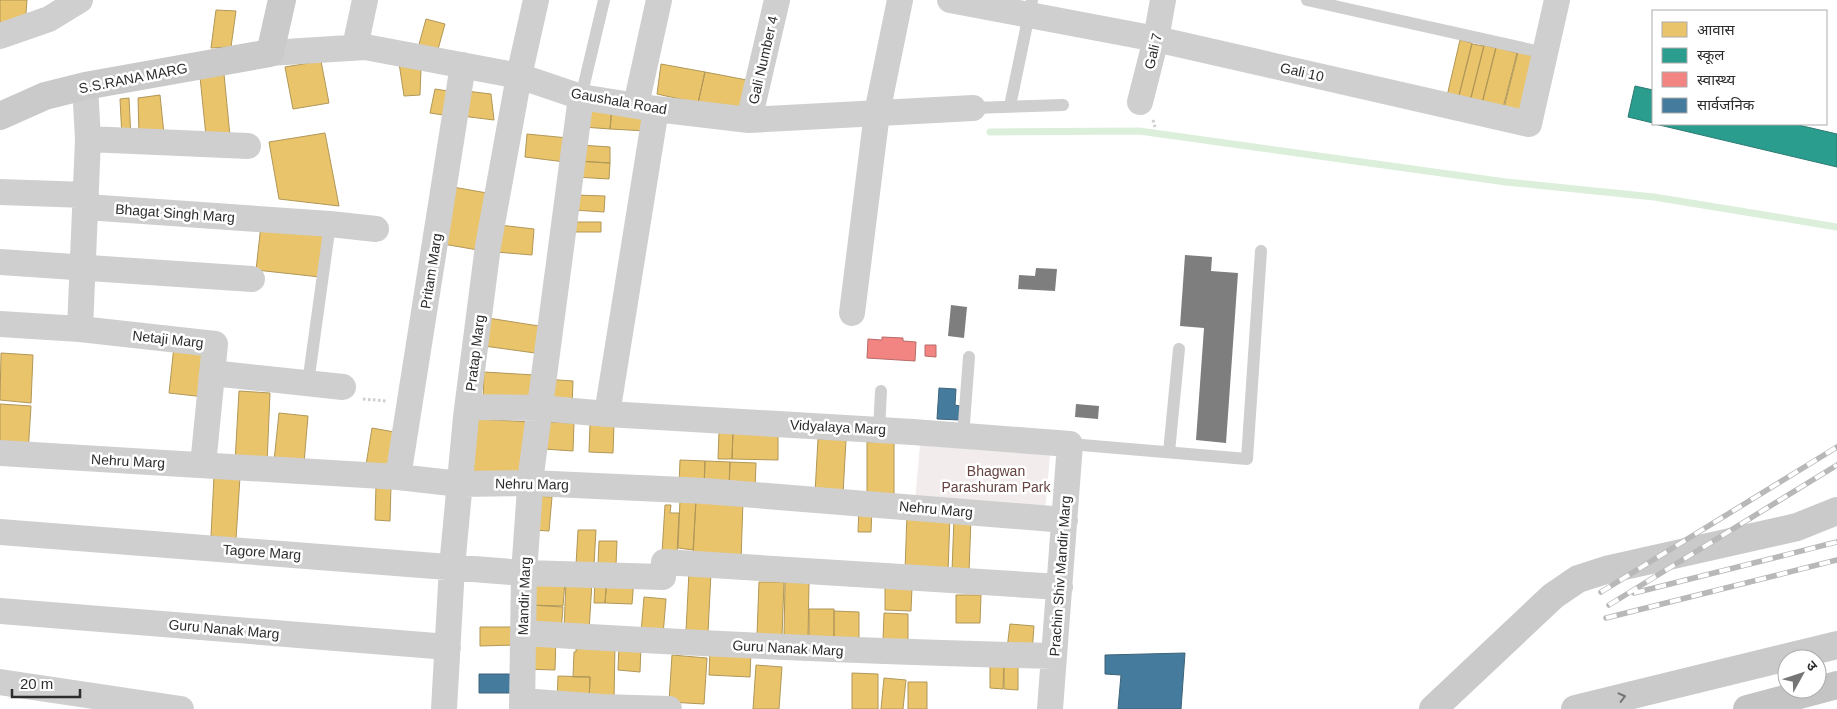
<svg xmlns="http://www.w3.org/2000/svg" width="1837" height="709" viewBox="0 0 1837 709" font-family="Helvetica,'Noto Sans Devanagari',sans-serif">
  <rect width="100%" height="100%" fill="#fff"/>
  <path fill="#f3ecec" d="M920,445l130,10 -5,57 -130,-12z"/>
  <path fill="#e9c46a" stroke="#b19758" d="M0,0h27l-2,26 -25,-3z
    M216,10l20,1 -5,36 -20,1z
    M426,19l19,5 -8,29 -19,-5z
    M1460,40l12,3 -14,56 -11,-3z
    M1472,44l12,2 -14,56 -12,-2z
    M1484,45l12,3 -14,56 -12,-3z
    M1496,47l21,6 -14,55 -21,-5z
    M1518,52l20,5 -13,56 -21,-5z
    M321,61l8,42 -36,6 -8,-42z
    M399,63l22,5 -1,27 -16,1z
    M661,64l44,8 -7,31 -41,-9z
    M705,72l47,9 -8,30 -46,-8z
    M224,74l6,62h-24l-6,-59z
    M435,89l20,3 -5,24 -20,-3z
    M466,91l25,3 3,26 -32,-4z
    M160,95l4,39h-25l-1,-36z
    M129,98l2,41 -9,-1 -2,-39z
    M586,104l26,3 -2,22 -27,-2z
    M612,107l37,4 -2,20 -37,-2z
    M325,133l14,73 -60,-7 -10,-57z
    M527,134l41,4 -3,24 -40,-5z
    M580,145l30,2v16l-33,-2z
    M577,161l33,2 -1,16 -34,-2z
    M453,187l34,6 -9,57 -35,-6z
    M575,195l30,1 -1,16 -31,-2z
    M571,222h30v10h-31z
    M261,225l64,6 -5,46 -64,-7z
    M499,225l35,4 -2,26 -36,-3z
    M488,318l51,8 -4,27 -51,-7z
    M174,346l37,4 -6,47 -36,-4z
    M1,353l32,2 -2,48 -31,-3z
    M484,372l50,3 -2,30 -49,-3z
    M544,379l29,2 -1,27 -29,-2z
    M239,391l31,2 -3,70 -32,-1z
    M0,404l31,2 -3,47 -28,-2z
    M279,413l29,3 -4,47 -30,-2z
    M476,419l55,3 -4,54 -55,-4z
    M545,422l29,1 -1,28 -29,-2z
    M590,424h24l-1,29 -24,-1z
    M372,428l28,5 -6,37 -28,-5z
    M719,432h14l-1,27h-14z
    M733,432l45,2v26l-46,-1z
    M818,439l28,1 -3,54 -28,-1z
    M867,442h27v57h-27z
    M680,460l25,1 -1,26 -25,-1z
    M705,461l25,1 -1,26 -25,-1z
    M730,462l26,1 -1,26 -26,-1z
    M214,476l26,1 -4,62 -25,-3z
    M376,485l15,1 -1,35 -15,-1z
    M535,496l17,1 -3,34 -17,-1z
    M696,498l47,3 -2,60 -48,-3z
    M680,500l16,1 -3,49 -15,-2z
    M665,505h6l-1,8h9l-2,41 -15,-1z
    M859,508l13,1 -1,23h-13z
    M907,514l43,1 -2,58 -43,-2z
    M954,518h17l-2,54 -17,-1z
    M578,530h18l-2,35h-18z
    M599,541h18l-1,24 -18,-1z
    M689,572l22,1 -3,59 -22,-1z
    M595,577l12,1 -2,25h-11z
    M607,578l27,1 -2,25 -27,-1z
    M532,580l33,1 -2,25 -34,-1z
    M566,581l26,1 -3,49 -25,-1z
    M759,582h25l-2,54 -25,-1z
    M785,582l24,1 -1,54 -24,-1z
    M885,586l27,1 -1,24 -26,-1z
    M956,595h25l-1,28h-24z
    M644,597l22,2 -3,36 -22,-2z
    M530,605l33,2 -2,26 -33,-2z
    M809,609h25v28h-25z
    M834,611l25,1v28l-25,-1z
    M884,613l24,1v28l-25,-1z
    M1010,624l24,2 -2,26 -25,-3z
    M480,627h35v18l-35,1z
    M525,636h31l-1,34 -31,-1z
    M615,645l-1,55 -25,3 1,-26h-17l1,-25h2v-3z
    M619,645l22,1 -1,26 -22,-2z
    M710,649l41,2 -1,26 -41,-2z
    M672,655l35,3 -3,46 -35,-2z
    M990,660l14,1 -1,28 -13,-1z
    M1004,661l14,1v28l-14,-1z
    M756,665l26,2 -3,42h-26z
    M852,673l26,1v35h-26z
    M558,676l32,1 -1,26 -32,-1z
    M884,678l22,2 -3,29h-22z
    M908,682h19v27h-19z"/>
  <path fill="#2a9d8f" stroke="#2b7b72" d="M1635,86l18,4v33l-25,-6z
    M1655,124h139l43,10v33z"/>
  <path fill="#f28482" stroke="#b76a68" d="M882,337l21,1v3l13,1 -1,19 -48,-3 1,-19 14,1z
    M925,345h11v12l-11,-1z"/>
  <path fill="#457b9d" stroke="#3e647b" d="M939,388l17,1 -1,16 5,1 -1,14 -22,-1z
    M1185,653l-4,56h-63l3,-34 -16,-1v-19z
    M479,674h34v19h-34z"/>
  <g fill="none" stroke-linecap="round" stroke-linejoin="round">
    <path stroke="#dbefda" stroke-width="7" d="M990,132l149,-1 367,51 148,15 183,30"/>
  </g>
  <path fill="#7e7e7e" d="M1185,255l27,2 -1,14 27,2 -12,170 -30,-3 8,-112 -24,-2z
    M1036,268l21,1 -2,22 -37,-2 1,-14 16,1z
    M951,305l16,2 -3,31 -16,-2z
    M1076,404l23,2 -1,13 -23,-2z"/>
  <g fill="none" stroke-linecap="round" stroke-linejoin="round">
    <path stroke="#cecece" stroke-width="3" stroke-dasharray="2.5 2.5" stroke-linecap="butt" d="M1153,120l2,7
      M363,399l23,2"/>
    <path stroke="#cfcfcf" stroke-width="12" d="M1307,0l238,53
      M581,97l23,-97
      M1010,106l22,-106
      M973,108l90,-3
      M308,383l22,-159
      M879,430l2,-39
      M963,436l6,-79
      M1070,444l177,15 14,-208
      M1169,452l10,-103"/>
    <path stroke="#cfcfcf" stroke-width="26" d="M950,0l206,39 373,85 28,-124
      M0,36l49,-17 31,-19
      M355,47l10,-47
      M270,53l95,-6 154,29 62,21 75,12 93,11 224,-12
      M1140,102l16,-63 7,-39
      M636,105l23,-105
      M749,120l28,-120
      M88,139l160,7
      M0,192l86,3
      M86,207l244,17 46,5
      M0,262l252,17
      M852,313l25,-200 23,-113
      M0,324l80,5 135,15 -12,121
      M80,329l8,-190 -3,-53
      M212,373l131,14
      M468,407l72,1 67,6 306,18 157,12 -20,265
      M607,414l49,-305
      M0,453l398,24 62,7 71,-1 174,8 360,29
      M398,477l65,-412
      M0,532l524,41 139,4 1,-15 396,25
      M0,611l448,36
      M523,633c177,11 354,19 531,23
      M0,682l181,27
      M522,701l80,6 67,2
      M444,709l8,-142 14,-150 22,-171 31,-170 17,-76
      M522,709l2,-136 7,-99 50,-377"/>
    <path stroke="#cacaca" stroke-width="28" d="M0,116l45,-20 40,-10 185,-33 12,-53
      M1433,709l120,-113 25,-17 28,-9 191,-43 40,-16
      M1575,709l262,-64"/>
    <path stroke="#c4c4c4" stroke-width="28" d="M1747,709l90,-24"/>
    <defs>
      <path id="rail" d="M1601,592l236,-145
        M1634,593l203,-51
        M1609,605l228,-140
        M1606,618l231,-58"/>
    </defs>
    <use href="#rail" stroke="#b8b8b8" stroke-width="5.5"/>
    <use href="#rail" stroke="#fff" stroke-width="4" stroke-dasharray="11" stroke-linecap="butt"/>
  </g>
  <defs><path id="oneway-chevron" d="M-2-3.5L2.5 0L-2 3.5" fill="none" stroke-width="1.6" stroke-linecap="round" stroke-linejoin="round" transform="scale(1.25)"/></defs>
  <use stroke="#747474" href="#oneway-chevron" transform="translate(1622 697) rotate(-14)"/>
  <g text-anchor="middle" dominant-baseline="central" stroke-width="5" stroke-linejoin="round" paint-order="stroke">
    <g font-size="14" fill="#2d2d2d" stroke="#fff">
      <text transform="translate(1153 51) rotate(-77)">Gali 7</text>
      <text transform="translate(763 60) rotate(-77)">Gali Number 4</text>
      <text transform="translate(1302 72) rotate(13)">Gali 10</text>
      <text transform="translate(133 78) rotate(-11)">S.S.RANA MARG</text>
      <text transform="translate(619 101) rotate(10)">Gaushala Road</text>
      <text transform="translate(175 213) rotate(4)">Bhagat Singh Marg</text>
      <text transform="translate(431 271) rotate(-81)">Pritam Marg</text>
      <text transform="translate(168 339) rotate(6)">Netaji Marg</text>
      <text transform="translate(475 353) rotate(-83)">Pratap Marg</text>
      <text transform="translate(838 427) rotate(3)">Vidyalaya Marg</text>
      <text transform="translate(128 461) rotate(3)">Nehru Marg</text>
      <text transform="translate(532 484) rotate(1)">Nehru Marg</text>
      <text transform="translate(936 509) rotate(5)">Nehru Marg</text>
      <text transform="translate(262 552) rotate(4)">Tagore Marg</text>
      <text transform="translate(1060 576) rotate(-86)">Prachin Shiv Mandir Marg</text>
      <text transform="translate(524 596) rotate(-88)">Mandir Marg</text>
      <text transform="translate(224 629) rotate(5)">Guru Nanak Marg</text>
      <text transform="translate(788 648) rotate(3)">Guru Nanak Marg</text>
    </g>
    <g font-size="14" fill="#65433f" stroke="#fff">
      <text x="996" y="471">Bhagwan<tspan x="996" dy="16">Parashuram Park</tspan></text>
    </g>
  </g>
  <rect x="1652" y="10" width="175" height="115" fill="#ffffff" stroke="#ababab"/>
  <rect x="1662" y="22" width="25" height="15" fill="#e9c46a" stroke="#ababab"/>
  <text x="1697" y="35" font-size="15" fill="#2d2d2d">आवास</text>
  <rect x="1662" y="48" width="25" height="15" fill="#2a9d8f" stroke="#ababab"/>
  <text x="1697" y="60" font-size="15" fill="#2d2d2d">स्कूल</text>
  <rect x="1662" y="72" width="25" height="15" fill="#f28482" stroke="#ababab"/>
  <text x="1697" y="85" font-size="15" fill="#2d2d2d">स्वास्थ्य</text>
  <rect x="1662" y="98" width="25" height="15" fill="#457b9d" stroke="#ababab"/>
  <text x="1697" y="110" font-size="15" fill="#2d2d2d">सार्वजनिक</text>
  <g transform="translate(1802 674) rotate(50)"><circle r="24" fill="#ffffff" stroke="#ababab"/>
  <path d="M0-4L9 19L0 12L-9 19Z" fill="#767676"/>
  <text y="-8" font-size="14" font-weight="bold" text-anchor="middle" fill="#2d2d2d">उ</text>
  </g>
  <path d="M12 689v8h68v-8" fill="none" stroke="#2d2d2d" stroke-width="2.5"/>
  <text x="20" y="689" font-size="15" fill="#2d2d2d" stroke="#ffffff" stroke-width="4" paint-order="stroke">20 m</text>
</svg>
